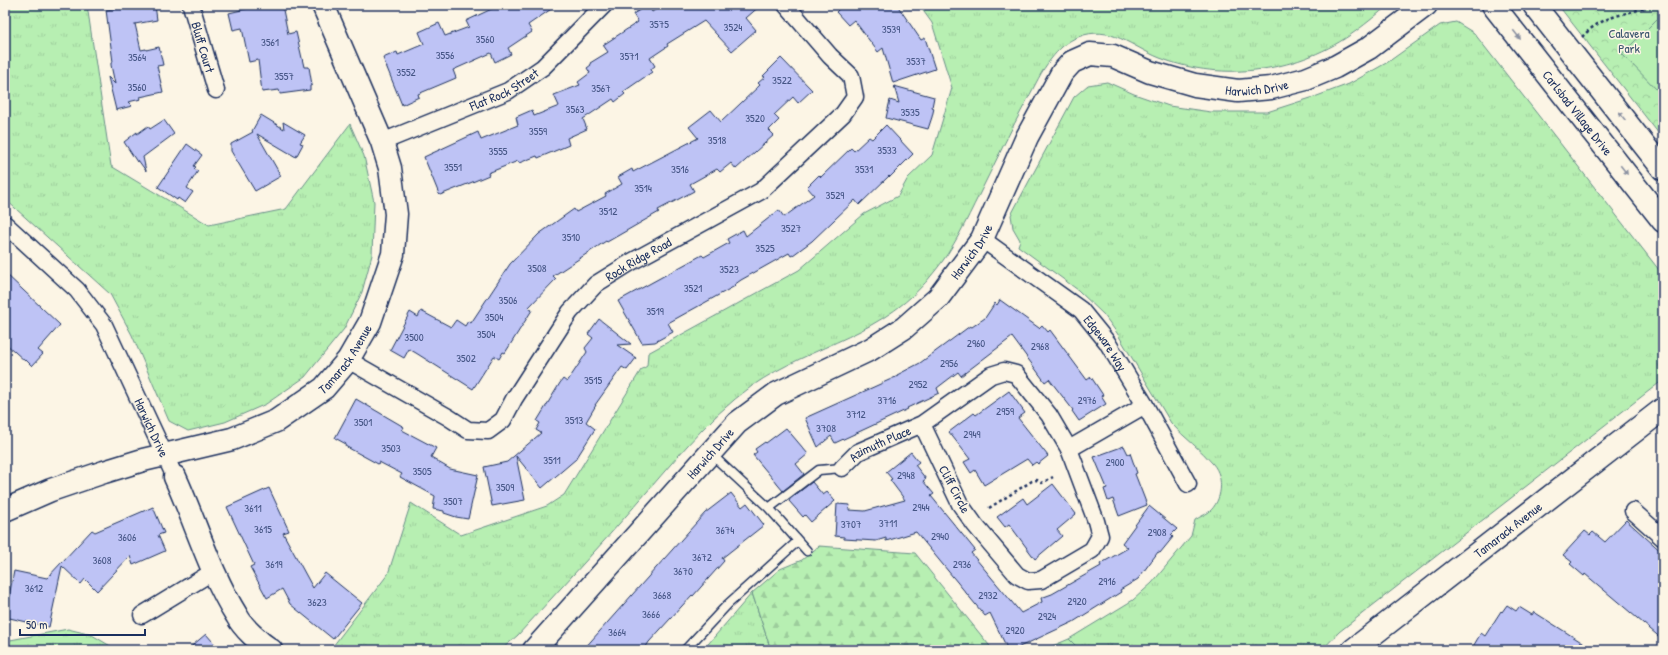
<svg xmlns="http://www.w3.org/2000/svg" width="1668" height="655" viewBox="0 0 1668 655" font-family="'Patrick Hand',sans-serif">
  <defs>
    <pattern id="grass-tufts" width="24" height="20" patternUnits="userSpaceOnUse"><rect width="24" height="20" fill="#b7efb2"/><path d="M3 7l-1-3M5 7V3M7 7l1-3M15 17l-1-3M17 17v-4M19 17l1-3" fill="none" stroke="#9dcd9c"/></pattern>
    <pattern id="forest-firs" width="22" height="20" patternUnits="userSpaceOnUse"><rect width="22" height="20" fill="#b7efb2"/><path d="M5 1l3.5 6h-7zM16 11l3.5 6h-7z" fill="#9dcd9c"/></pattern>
    <pattern id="park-crowns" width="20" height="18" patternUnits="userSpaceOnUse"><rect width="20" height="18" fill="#b7efb2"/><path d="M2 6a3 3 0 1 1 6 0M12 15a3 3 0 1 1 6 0" fill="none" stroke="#9dcd9c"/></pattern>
  </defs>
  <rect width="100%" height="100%" fill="#fcf5e5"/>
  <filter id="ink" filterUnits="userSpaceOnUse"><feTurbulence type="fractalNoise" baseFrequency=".025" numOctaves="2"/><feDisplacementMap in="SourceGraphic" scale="8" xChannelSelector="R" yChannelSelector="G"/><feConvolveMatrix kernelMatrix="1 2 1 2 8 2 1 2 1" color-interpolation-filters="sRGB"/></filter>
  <g filter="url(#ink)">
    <path fill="url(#grass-tufts)" stroke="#698f88" d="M5,5h82l24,161 98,59 77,-16 64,-85 14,32 10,46 -2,53 -10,37 -18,37 -39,48 -39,27 -41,18 -37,9 -19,-10 -37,-86 -22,-41 -105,-95z
      M919,5h469c-10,9 -21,18 -32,26 -56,41 -132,52 -196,27 -28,-11 -50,-34 -82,-21 -11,4 -20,13 -27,22 -10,12 -16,27 -24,41 -17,31 -32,63 -48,95 -13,26 -25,53 -44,76 -49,65 -121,72 -183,115 -46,33 -82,80 -119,122 -37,43 -77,85 -115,127l-17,15h-171l58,-76 23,-71 50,32 86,-29 17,-11 77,-125 6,-4 1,-13 151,-83 65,-56 34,-18 10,-18 24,-23 20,-67 -20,-65z
      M1456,22l18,11 189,242v105l-291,226 -33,26 -17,18h-242l-11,-11 64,-39 19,-17 39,-47 4,-16c4,-3 10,-5 14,-8 13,-11 16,-34 4,-48 -12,-15 -29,-26 -42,-41l-54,-90 -13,-18 -26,-25 -60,-44 2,-6 -7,-12 -2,-13 63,-118 14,-12 19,-3 27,12 35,12 42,6h56l50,-16 32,-12 39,-22 52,-37z
      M752,593l19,57h-68z
      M68,629l24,6 25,15h-112v-9z"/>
    <path fill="url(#forest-firs)" stroke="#698f88" d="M819,546l96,7 78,97h-222l-19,-57 28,-24 22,-9z
      M1069,639l11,11h-37z"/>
    <path fill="url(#park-crowns)" stroke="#698f88" d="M1558,5h105v134z"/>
    <path fill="#b7efb2" stroke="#698f88" d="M1663,13v83l-41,-42z"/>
    <path fill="#bec3f5" stroke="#1b2f5e" d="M140,5h15l2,15 -22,4 6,26 5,-1v1l13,-3 4,18 -6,1 6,26 -23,5 1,2 -13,3 4,4 -16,4 -8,-33 7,7 -4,-19v-2l2,-1 -7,-52z
      M262,5h20l6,29 8,-2 8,35h5l3,18 -2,1v4l-30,4 -1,-4 -17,2 -4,-32 -9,2 -7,-34 -9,2 -4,-17z
      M500,5h57l-29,20 4,7 -24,16 3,6 -16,8 -4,-9 -38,17 3,8 -38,16 1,3 -17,8 -19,-47 14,-6 1,3 26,-11 -5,-12 20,-9 6,13 24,-9 -3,-6z
      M648,5l4,7 11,-7h98l-15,13 10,12 -24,21 -28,-30 -37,23 1,2 -18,12 5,8 -4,3 1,3 -29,20 2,2 -10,8 -2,-3 -30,20 4,10 -20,9 2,7 -31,13 -1,-2 -18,7 -1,-2 -30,12 1,2 -19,8 -30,12 -1,-1 -15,-37 54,-25 3,8 37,-15 -2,-8 16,-7 2,6 25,-10 -5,-11 26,-10 -2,-3 12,-9 -3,-5 4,-3 -1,-2 18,-11 -5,-7 35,-23 -5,-8z
      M843,5h54l24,35 4,-2 10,31 -42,14 -10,-35 -5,4 -24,-32 -6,5 -12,-13z
      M781,58l31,32 -14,13 -5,-6 -19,18 5,5 -10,10 5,5 -38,34 -5,-6 -11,9 -3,-3 -27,15 4,7 -36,19 1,2 -52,30 -1,-1 -53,35 3,3 -28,29 4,2 -27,43 -2,-1 -4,7 -5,-3 -21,33 -57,-36 -7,-4 -5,9 -14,-8 20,-38 8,5 3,-6 30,16 5,-7 9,6 3,-5 3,2 39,-59 29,-30 35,-25 2,3 30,-16 -1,-2 17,-10 -4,-7 14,-8 1,3 65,-34 -9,-11 22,-17 10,12 39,-37 -2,-2 7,-6 -2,-1z
      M894,86l40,11 -2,10 2,1 -2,9 -4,12 -42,-11 4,-18 9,3z
      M261,115l23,14 -1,-7 22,13 -5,8 3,1 -7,13 -39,-23 24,42 -26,15 -24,-40v-7l22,-12 -1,-1z
      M164,120l10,14 -31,23 3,14 -8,-11 -1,2 -13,-20 13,-10v2l11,-8 2,3z
      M886,125l27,29 -23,23 -1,-1 -30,29 -4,-5 -43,41 -19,14 -2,1 -2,-3 -48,27 -7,5 1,1 -67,37 5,9 -18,10 -13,1 -24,-42 84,-46 2,2 25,-14 -2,-4 16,-9 3,6 33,-26 5,7 30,-22 -7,-8 12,-12 2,2 30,-29 3,3 15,-14 3,2z
      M187,144l15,11 -8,11 2,1 -2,2 4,2 -11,17 6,4 -8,11 -7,-5 -1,2 -19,-13z
      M5,273l55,52 -22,25 5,4 -11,12 -6,-6 -1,1 -20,-18z
      M1000,300l39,28 3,-3 6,7 2,-2 37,50 4,-3 12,18 -2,1 5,8 -27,17 -7,-10 1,-1 -24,-31 -4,3 -33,-45 -51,39 -3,-4 -21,16 2,5 -32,15 1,1 -73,34 -4,-7 -13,11 -13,-29 93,-42 -1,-1 23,-12 50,-37 2,1 13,-9 10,-15 2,2z
      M599,319l32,25 -14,1 19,13 -9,12 -5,-3 -27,38h1l-10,17 9,7 -19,30 -34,29 -26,-32 9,44 -33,6 -8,-39 23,-5 34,-29 -5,-3 4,-7 -3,-2 23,-38 3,-4 4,3 20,-30 -2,-4 8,-10 -5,-4z
      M1009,391l16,22 -7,5 30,38 -10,8 -2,-2 -4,3 -5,-6 -43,26 -9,-15 -4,3 -7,-11 6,-3 -21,-27 25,-19 2,2z
      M356,399l48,28 -2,3 34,18 -5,9 7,4v1l12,7 28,6 -10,44 -12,-2 -12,-4v-2l-11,-2 2,-13 -35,-19 2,-3 -23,-12 -1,2 -33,-18 1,-2 -11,-6z
      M786,428l22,26 -12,10 8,10 -21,17 -30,-36 4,-3 -2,-3 10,-7 1,1z
      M1124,446l4,8 2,-1 7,20 -2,1 12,31 -28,11 -6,-17 -5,2 -4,-12 3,-1 -13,-31z
      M911,452l8,10 -4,3 11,14 -3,2 11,13 -3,2 44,54 -4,3 50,60 21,-11 -1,-4 11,-4 49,-28 -1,-2 28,-16 -6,-5 27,-37 28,23 -6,6 2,2 -13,16 -2,-1 -20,27 -18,11 1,2 -48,30 -60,28h-5l-18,-37 -5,3 -69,-84 -30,9v-3l-10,3 -32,-2v-2l-9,-1 2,-32 13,1 -1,5 16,1 40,-11 -15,-20 2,-1 -6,-7z
      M812,482l11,13 4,-3 8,9 -24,21 -6,-7 -2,2 -14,-16 1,-2z
      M1053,484l23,30 -19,16 5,6 -27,23 -26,-35 -4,3 -8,-10 26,-19 4,6z
      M269,488l20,43 -6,2 30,55 12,-15 37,30 -29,36 -43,-35 -8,-15 -15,9 -17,-31 4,-2 -27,-58z
      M731,493l11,14 5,-4 17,22 -42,33 2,3 -31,35 -1,-1 -43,47 -5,8h-61l122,-137z
      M153,507l11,26 -6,2 7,16 -32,14 -3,-9 -33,35 -12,-12 -4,5 -19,-18 -13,61 -44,-10 9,-46 33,7 45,-48 3,2z
      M1626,520l37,33v87l-78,-66 -1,2 -14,-12 2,-2 -9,-7 22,-24 5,4 3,-3 12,10z
      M1507,605l9,6 3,-4 13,8 2,-3 60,38h-123l10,-17 4,3 16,-25 1,1z
      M206,634l14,16h-33z"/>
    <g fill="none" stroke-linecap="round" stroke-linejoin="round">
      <defs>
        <path id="lane" d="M710,453l59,55 38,43
          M769,508l50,-38 23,-2
          M685,650l43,-46 70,-63"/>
        <g id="street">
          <path id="s1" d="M191,5l25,85"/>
          <path id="s2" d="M382,142l126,-51 35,-24 61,-62"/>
          <path id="s3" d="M5,224l72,66 27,35 71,152"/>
          <path id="s4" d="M982,239l99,71 26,32 38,63 43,79"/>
          <path id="s5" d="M348,360l100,57 20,13 20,1 15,-11 11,-21 56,-87 26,-28 37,-23 128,-70 82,-77 12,-17 -4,-21 -21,-20 -44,-51"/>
          <path d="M1069,449l76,-44"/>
          <path id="s6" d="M842,468l16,-16 64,-28 69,-49 13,-4 12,3 33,41 20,34 27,72 4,15 -8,14 -51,30 -13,1 -11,-6 -42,-50 -15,-21 -38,-80"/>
          <path d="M1633,511l30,27"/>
          <path d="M142,615l72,-44"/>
        </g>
        <g id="secondary">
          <path d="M175,477c21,46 35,96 62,139 6,12 23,27 34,34"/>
          <path id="s7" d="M5,510l46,-20 53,-18 39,-12 89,-21 44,-18 48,-33 24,-28 22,-38 23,-68 3,-40 -6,-46 -8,-26 -59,-137"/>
          <path id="s8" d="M534,650l203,-227 39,-29 95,-45 33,-21 34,-30 44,-59 45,-102 35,-64 10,-11 18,-8 23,2 37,16 45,13 43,6 33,-3 35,-9 29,-12 34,-19 57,-43"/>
          <path id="s9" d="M1353,650l310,-241"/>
        </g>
        <g id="primary">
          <path id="s10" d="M1493,5l170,216"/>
          <path d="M1534,5l129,164"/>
        </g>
      </defs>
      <use href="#lane" stroke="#1b2f5e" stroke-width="11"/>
      <use href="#street" stroke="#1b2f5e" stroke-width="19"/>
      <use href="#secondary" stroke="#1b2f5e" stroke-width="25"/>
      <use href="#primary" stroke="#1b2f5e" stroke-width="25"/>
      <path stroke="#1b2f5e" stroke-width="2.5" stroke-dasharray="3 3" stroke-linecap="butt" d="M1582,37c4,-4 9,-9 14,-12 17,-11 38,-12 56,-20
        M989,508l43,-27 5,-1 5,3 11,-6"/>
      <use href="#lane" stroke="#fcf5e5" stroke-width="8"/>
      <use href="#street" stroke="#fcf5e5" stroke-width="16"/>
      <use href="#secondary" stroke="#fcf5e5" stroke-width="22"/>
      <use href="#primary" stroke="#fcf5e5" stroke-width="22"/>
    </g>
    <defs><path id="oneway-solid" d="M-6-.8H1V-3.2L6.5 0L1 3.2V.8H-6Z"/></defs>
    <g fill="#8c92a2">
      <use href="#oneway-solid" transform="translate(1517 35) rotate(52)"/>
      <use href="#oneway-solid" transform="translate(1622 116) rotate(-128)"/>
      <use href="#oneway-solid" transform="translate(1624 170) rotate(52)"/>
    </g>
  </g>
  <g text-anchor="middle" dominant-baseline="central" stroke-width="3" stroke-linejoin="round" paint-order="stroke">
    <g font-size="11" fill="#445484">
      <text x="659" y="24">3575</text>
      <text x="733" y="27">3524</text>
      <text x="891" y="29">3539</text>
      <text x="485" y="39">3560</text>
      <text x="270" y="42">3561</text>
      <text x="445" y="55">3556</text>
      <text x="629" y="56">3571</text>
      <text x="137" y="57">3564</text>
      <text x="916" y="61">3537</text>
      <text x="406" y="72">3552</text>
      <text x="284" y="76">3557</text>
      <text x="782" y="80">3522</text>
      <text x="137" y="87">3560</text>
      <text x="601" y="88">3567</text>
      <text x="575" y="109">3563</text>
      <text x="910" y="112">3535</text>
      <text x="755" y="118">3520</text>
      <text x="538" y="131">3559</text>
      <text x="717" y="140">3518</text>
      <text x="887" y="150">3533</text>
      <text x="498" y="151">3555</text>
      <text x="453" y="167">3551</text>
      <text x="680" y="169">3516</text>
      <text x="864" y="169">3531</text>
      <text x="643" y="188">3514</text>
      <text x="835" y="195">3529</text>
      <text x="608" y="211">3512</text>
      <text x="791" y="228">3527</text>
      <text x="571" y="237">3510</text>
      <text x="765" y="248">3525</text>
      <text x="537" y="268">3508</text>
      <text x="729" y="269">3523</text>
      <text x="693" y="288">3521</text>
      <text x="508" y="300">3506</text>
      <text x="655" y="311">3519</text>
      <text x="494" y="317">3504</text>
      <text x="486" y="334">3504</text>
      <text x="414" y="337">3500</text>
      <text x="976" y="343">2960</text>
      <text x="1040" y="346">2968</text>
      <text x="466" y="358">3502</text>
      <text x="949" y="363">2956</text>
      <text x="593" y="380">3515</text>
      <text x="918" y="384">2952</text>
      <text x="887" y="400">3716</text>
      <text x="1087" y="400">2976</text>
      <text x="1005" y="411">2959</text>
      <text x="856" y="414">3712</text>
      <text x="574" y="420">3513</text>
      <text x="363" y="422">3501</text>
      <text x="826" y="428">3708</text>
      <text x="972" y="434">2949</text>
      <text x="391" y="448">3503</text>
      <text x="552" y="460">3511</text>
      <text x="1115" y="462">2900</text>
      <text x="422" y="471">3505</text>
      <text x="906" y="475">2948</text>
      <text x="505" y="487">3509</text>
      <text x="453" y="501">3507</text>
      <text x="921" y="507">2944</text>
      <text x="253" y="508">3611</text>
      <text x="888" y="523">3711</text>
      <text x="851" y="524">3707</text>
      <text x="263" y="529">3615</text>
      <text x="725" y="530">3674</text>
      <text x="1157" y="532">2908</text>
      <text x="940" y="536">2940</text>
      <text x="127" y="537">3606</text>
      <text x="702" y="557">3672</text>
      <text x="102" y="560">3608</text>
      <text x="274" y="564">3619</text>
      <text x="962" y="564">2936</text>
      <text x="683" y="571">3670</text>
      <text x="1107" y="581">2916</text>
      <text x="34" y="588">3612</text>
      <text x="662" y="595">3668</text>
      <text x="988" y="595">2932</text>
      <text x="1077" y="601">2920</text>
      <text x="317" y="602">3623</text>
      <text x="651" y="614">3666</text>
      <text x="1047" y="616">2924</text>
      <text x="1015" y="630">2920</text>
      <text x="617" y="632">3664</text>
    </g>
    <g font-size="13" fill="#3a556f" stroke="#fcf5e5">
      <text x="1629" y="33">Calavera<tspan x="1629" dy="15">Park</tspan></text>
    </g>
    <g font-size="13" fill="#1b2f5e" stroke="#fcf5e5">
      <text stroke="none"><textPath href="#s1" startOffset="44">Bluff Court</textPath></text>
      <text stroke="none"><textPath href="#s8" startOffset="1008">Harwich Drive</textPath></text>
      <text stroke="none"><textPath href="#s2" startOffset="133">Flat Rock Street</textPath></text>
      <text stroke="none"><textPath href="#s10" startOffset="137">Carlsbad Village Drive</textPath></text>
      <text stroke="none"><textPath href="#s8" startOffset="600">Harwich Drive</textPath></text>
      <text stroke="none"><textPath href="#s5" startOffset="392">Rock Ridge Road</textPath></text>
      <text stroke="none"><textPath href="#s4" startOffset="163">Edgeware Way</textPath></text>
      <text stroke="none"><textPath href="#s7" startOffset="380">Tamarack Avenue</textPath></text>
      <text stroke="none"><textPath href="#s3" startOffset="255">Harwich Drive</textPath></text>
      <text stroke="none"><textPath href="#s6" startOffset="46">Azimuth Place</textPath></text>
      <text stroke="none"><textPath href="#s8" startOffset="264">Harwich Drive</textPath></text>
      <text transform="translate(955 489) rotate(62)">Cliff Circle</text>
      <text stroke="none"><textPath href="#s9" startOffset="196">Tamarack Avenue</textPath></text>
    </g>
  </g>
  <rect width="1668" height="655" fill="none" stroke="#fcf5e5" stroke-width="20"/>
  <rect x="10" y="10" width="1648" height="635" fill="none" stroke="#1b2f5e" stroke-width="1.5" filter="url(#ink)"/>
  <path d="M20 629v6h125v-6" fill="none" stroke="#1b2f5e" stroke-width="2"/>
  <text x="26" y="629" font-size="12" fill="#1b2f5e" stroke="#fcf5e5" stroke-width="3" paint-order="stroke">50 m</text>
</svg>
